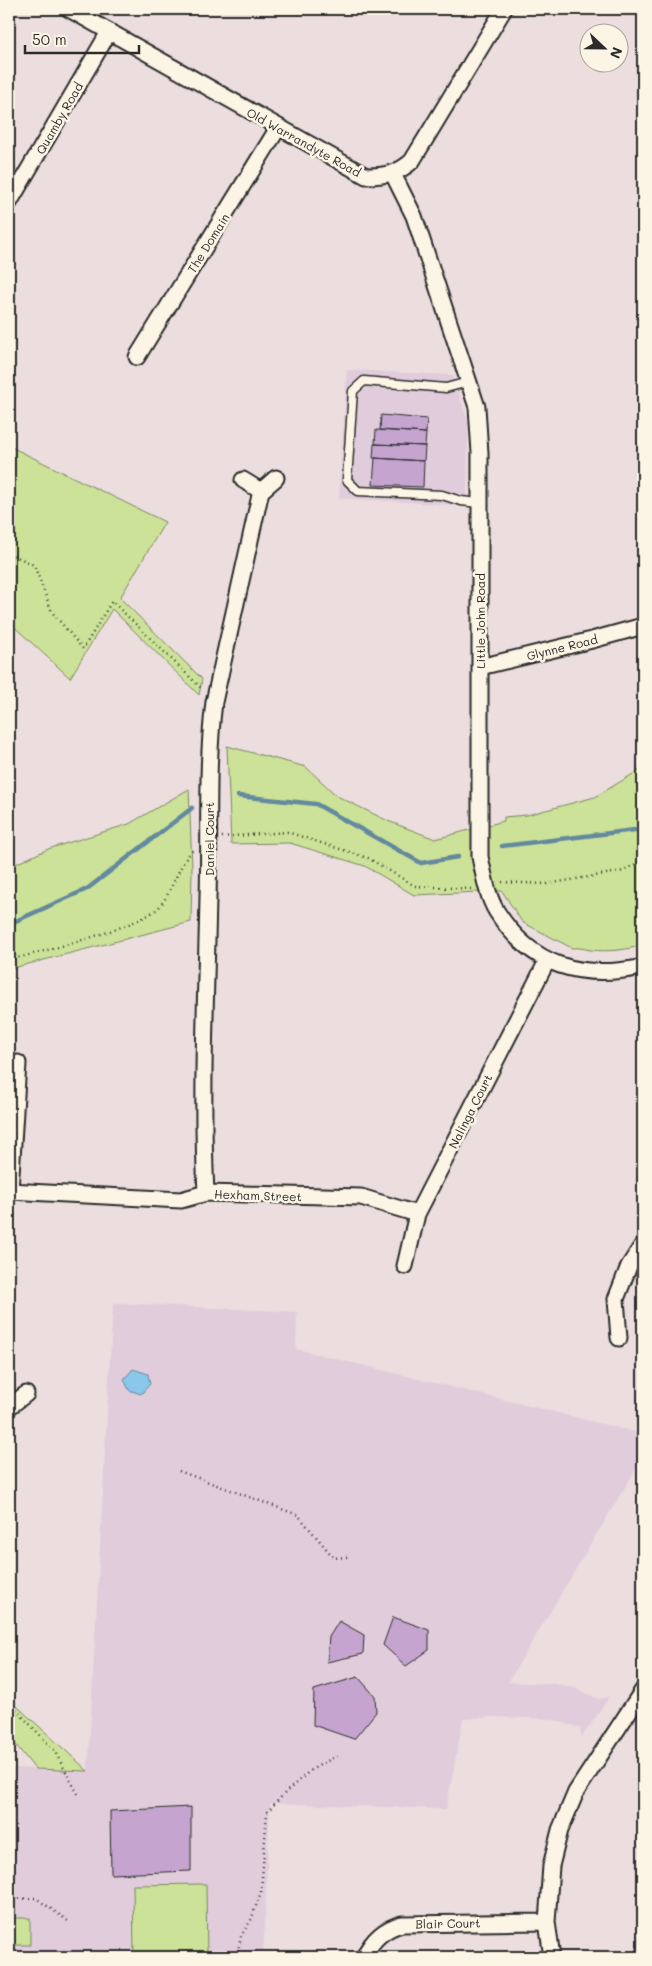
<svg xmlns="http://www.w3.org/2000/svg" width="652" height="1966" viewBox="0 0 652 1966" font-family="Mali,sans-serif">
  <rect width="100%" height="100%" fill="#ecdddf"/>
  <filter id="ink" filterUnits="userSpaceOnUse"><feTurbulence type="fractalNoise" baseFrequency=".02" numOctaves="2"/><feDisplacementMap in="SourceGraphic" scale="10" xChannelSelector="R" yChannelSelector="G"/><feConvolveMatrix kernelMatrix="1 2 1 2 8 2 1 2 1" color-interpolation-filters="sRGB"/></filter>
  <g filter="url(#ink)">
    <path fill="#e0ccda" d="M347,370l106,5 15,48 -1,83 -128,-8z
      M113,1303l184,9 -1,37 347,85v23l-135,225 47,2 20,4 24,11 10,-2 -27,40 -2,-9 -28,-9 -61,-2 -28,2 -17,90 -176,-6 -7,154h-254v-189l79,3z"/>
    <path fill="#cbe298" stroke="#7b8662" d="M9,446l156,76 -45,76 82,81 -3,16 -87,-86 -42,69 -61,-56z
      M227,746l79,21 31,29 51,25 47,18 69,-18v-4l23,-2 68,-18 48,-29v177c-17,5 -34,7 -52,5 -7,-1 -12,-3 -19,-2l-50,-26 -20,-31 -88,4 -49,-29 -75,-23 -59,1z
      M189,789l3,79 -1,54 -182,47v-102l39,-18 81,-25z
      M9,1699l79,72 -53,-2 -26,-33z
      M206,1884l1,73h-73l-1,-72z
      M9,1918h21v27h-21z"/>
    <path fill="#8ac8eb" stroke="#64899e" d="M133,1369l15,5 2,10 -9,10 -12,-4 -5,-11z"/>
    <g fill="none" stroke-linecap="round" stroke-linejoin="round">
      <path stroke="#64899e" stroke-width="4.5" d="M238,796l78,8 105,59 37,-6
        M502,846l133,-16 8,-3
        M9,924l78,-35 105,-81"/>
    </g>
    <path fill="#c5a5d0" stroke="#2b2b2b" d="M381,415l46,4 -1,14 -46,-3z
      M376,430l50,3 -1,13 -50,-2z
      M374,444l51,2 -1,15 -51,-3z
      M375,458l49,3 -1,26 -50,-2z
      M393,1617l36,13v20l-23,16 -23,-21z
      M339,1621l25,14 -1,19 -36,8 2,-25z
      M358,1677l17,19 1,16 -22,27 -41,-14 1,-35z
      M191,1807v64l-80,3 -1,-63z"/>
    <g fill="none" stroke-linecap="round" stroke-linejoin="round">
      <defs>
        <path id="service" d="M468,382l-22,6 -82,-7 -11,10 -6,89 11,11 84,4 19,6 18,2"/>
        <path id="minor" d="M69,9l297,167c18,0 32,-2 46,-15l92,-152
          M393,174l21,42 63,191 3,46v404c4,18 7,39 17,55 35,55 84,68 146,55
          M9,203l100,-171
          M137,357l141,-229
          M243,480l18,11
          M480,667l112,-27 51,-14
          M9,1191l172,9 25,-7 155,4 56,17
          M10,1191l8,-128
          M206,1193c-5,-98 0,-197 2,-295 2,-66 -2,-131 6,-196l47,-211 15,-13
          M405,1266l12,-52 130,-253
          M619,1338l-3,-39 13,-33 14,-22
          M9,1407l17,-13
          M364,1957c8,-17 19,-28 38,-33l145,-2
          M552,1957l-5,-35 4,-56 9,-36 16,-38 67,-102"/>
      </defs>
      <use href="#service" stroke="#2b2b2b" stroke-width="11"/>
      <use href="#minor" stroke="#2b2b2b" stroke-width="19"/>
      <path stroke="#2b2b2b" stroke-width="2.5" stroke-dasharray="1 4" stroke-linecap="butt" d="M9,553l25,12 18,47 31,37 29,-48 90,88
        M222,837l65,-5 81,26 47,28 57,3
        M502,882l45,2 77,-13 19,-12
        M9,960c28,-7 136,-34 151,-54 13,-16 18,-41 33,-56
        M179,1471l119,44 36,43 13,-1
        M9,1702l45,48 24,44
        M9,1899l27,-1 32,23
        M46,1957l21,-1
        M237,1957l4,-21 10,-16 10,-28 6,-80 19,-20 25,-22 29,-16"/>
      <use href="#service" stroke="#fcf5e5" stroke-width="8"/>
      <use href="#minor" stroke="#fcf5e5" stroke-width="15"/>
    </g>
  </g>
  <g text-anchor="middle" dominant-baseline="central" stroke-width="5" stroke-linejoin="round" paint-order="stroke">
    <g font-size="12" fill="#2b2b2b" stroke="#fcf5e5">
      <text transform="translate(59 118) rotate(-60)">Quamby Road</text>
      <text transform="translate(304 142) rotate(29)">Old Warrandyte Road</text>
      <text transform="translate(208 243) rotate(-58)">The Domain</text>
      <text transform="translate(480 621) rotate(-90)">Little John Road</text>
      <text transform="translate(562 647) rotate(-14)">Glynne Road</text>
      <text transform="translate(209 839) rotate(-90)">Daniel Court</text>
      <text transform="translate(470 1111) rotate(-63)">Nalinga Court</text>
      <text transform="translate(258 1195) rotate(2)">Hexham Street</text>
      <text transform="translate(448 1923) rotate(-1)">Blair Court</text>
    </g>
  </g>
  <rect width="652" height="1966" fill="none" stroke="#fcf5e5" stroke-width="30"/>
  <rect x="15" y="15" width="622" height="1936" fill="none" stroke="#2b2b2b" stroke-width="2" filter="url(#ink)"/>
  <g transform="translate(604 48) rotate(112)"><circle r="24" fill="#fcf5e5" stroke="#a8a49b"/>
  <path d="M0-4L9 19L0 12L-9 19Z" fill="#2b2b2b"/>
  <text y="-8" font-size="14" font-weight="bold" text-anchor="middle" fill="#2b2b2b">N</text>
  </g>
  <path d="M25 45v8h114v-8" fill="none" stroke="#2b2b2b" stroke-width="2.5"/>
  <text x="32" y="45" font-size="15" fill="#2b2b2b" stroke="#fcf5e5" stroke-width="4" paint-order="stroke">50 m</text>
</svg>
